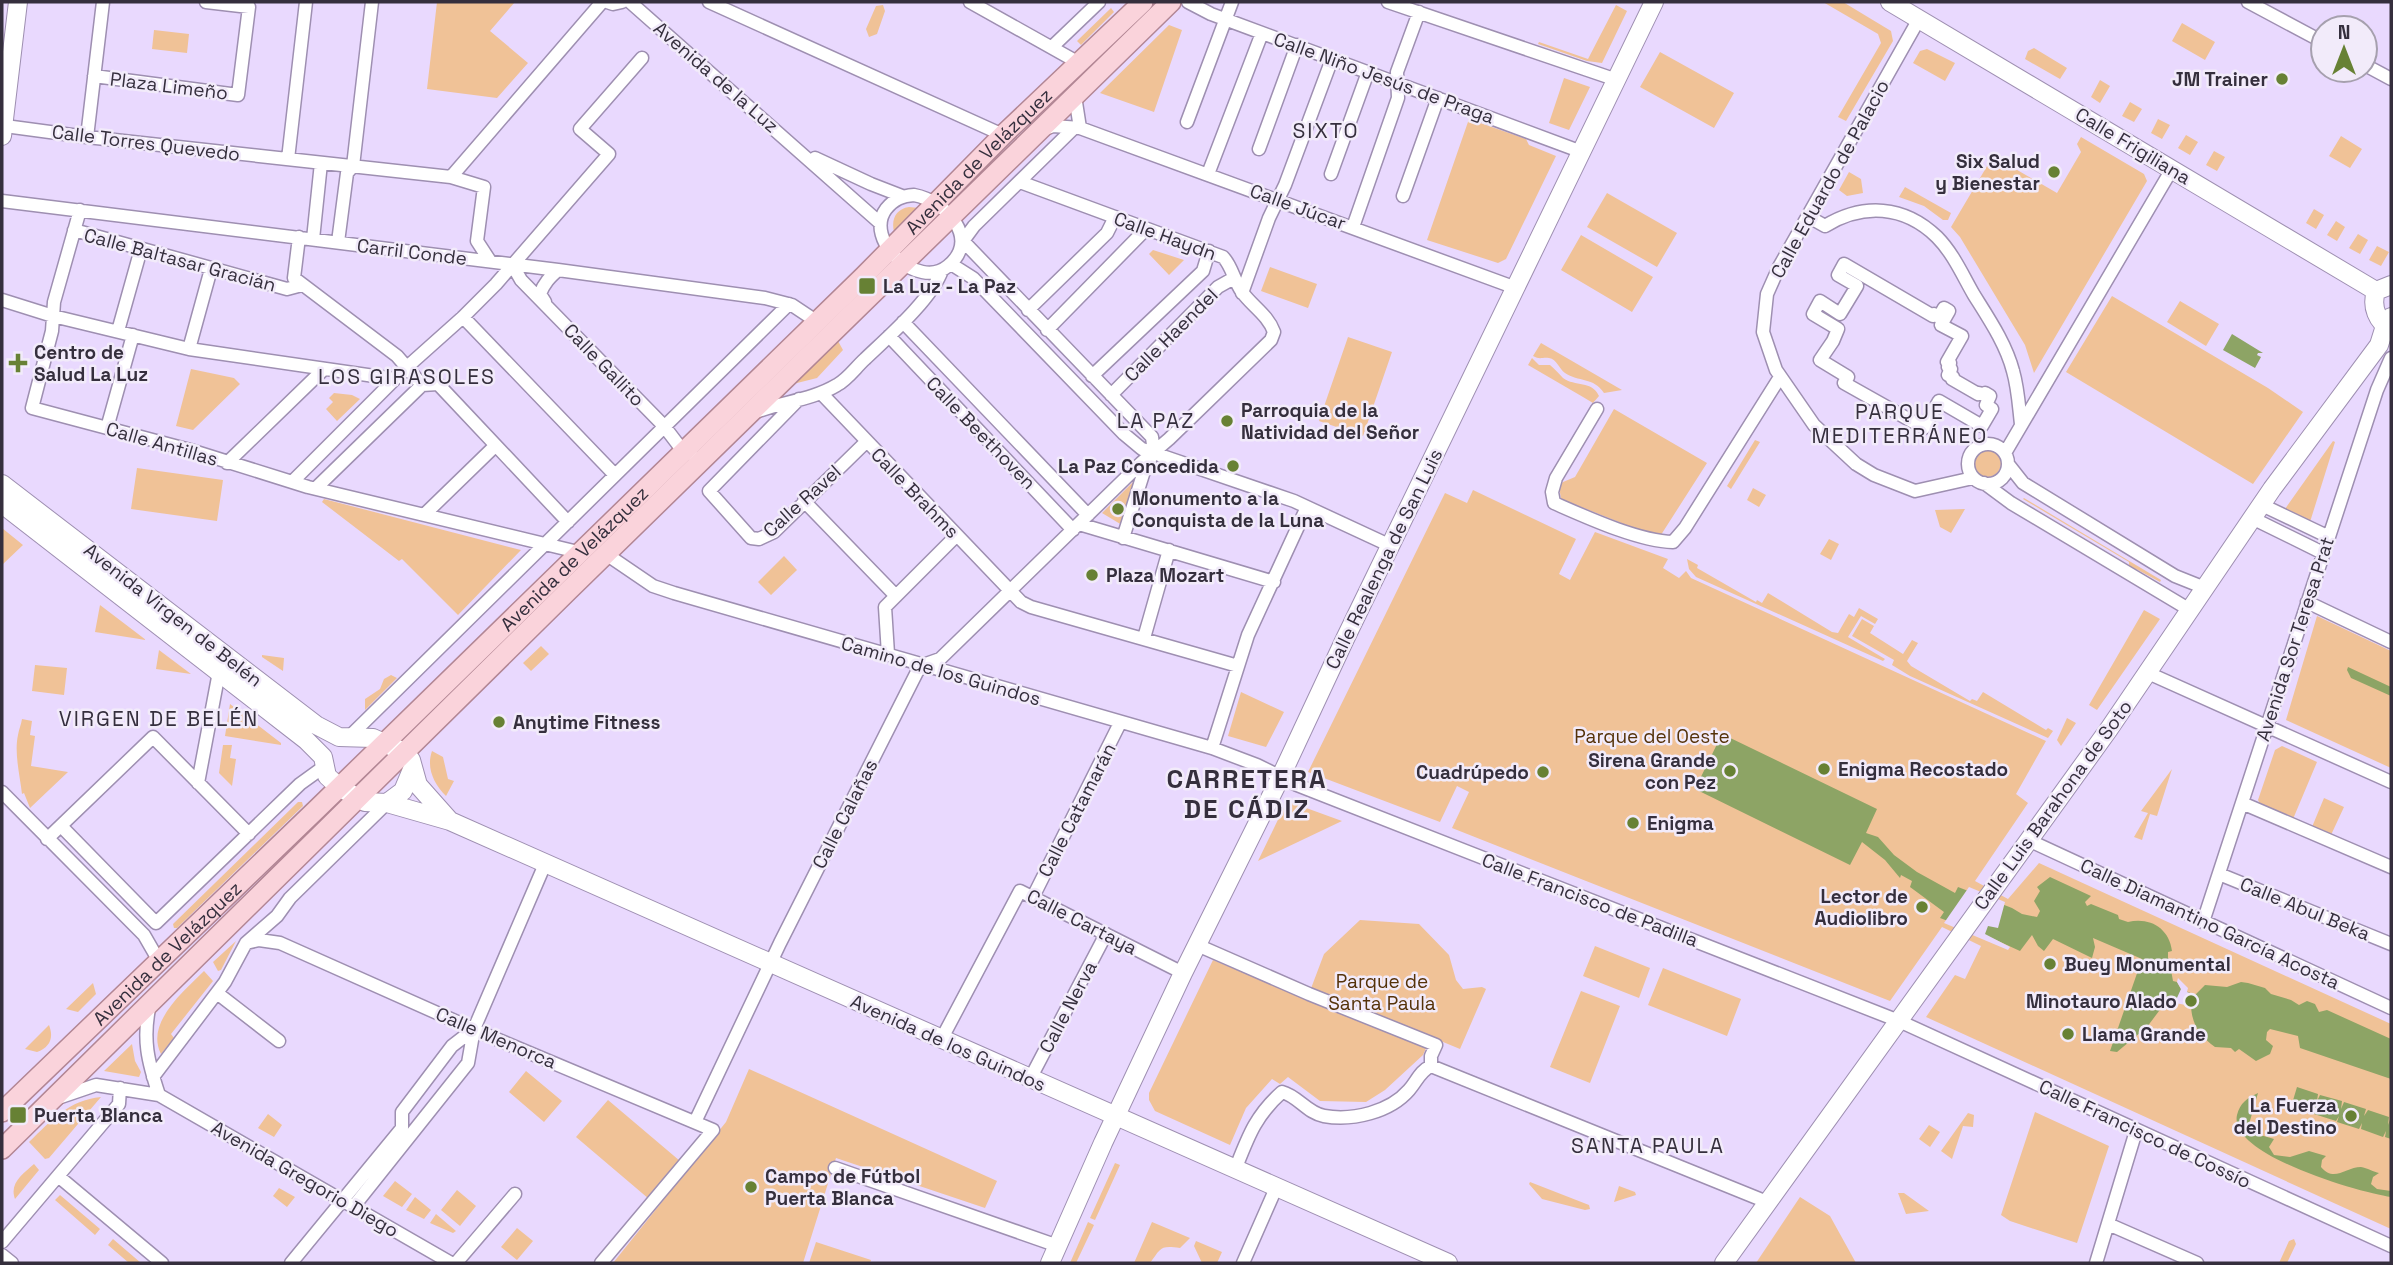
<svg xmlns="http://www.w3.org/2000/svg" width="2393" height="1265" viewBox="0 0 2393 1265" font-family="'Space Grotesk',sans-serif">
  <rect width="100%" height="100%" fill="#e9d9fe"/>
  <path fill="#f0c297" d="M437,2h78l-25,29 38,32 -31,35 -70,-9z
    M1823,2h20l48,29 2,10 -47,80 -8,-4 43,-74 -3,-9z
    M883,5l2,6 -8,23 -8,3 -3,-8 10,-23z
    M1616,5l11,6 -25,52 -15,-2 -49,-17 1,-2 49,17z
    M1111,8l3,4 -33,33 -4,-4z
    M2182,23l33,19 -10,18 -33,-19z
    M1169,25l13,5 -28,82 -54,-19z
    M154,30l35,4 -2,19 -35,-4z
    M2034,48l33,20 -7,11 -35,-20 3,-8z
    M1927,49l28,14 -10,18 -32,-18 7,-12z
    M1660,52l74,41 -20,35 -74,-41z
    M1564,78l26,9 -21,43 -20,-7z
    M2100,80l10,6 -10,17 -9,-6z
    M2130,102l12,7 -8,13 -12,-6z
    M1469,119l57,20 3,6 27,11 -50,103 -8,4 -71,-23z
    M2158,119l12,6 -8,14 -11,-6z
    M2186,135l12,7 -8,13 -12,-7z
    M2341,136l21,13 -12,19 -21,-12z
    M2081,137l63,37 3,7 -113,192 -9,-28 -65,-108 -9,-10 42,-71 64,37 24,-41 -4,-8z
    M2214,151l11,6 -8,14 -11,-6z
    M1849,172l12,7 2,14 -16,3 -8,-6z
    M1905,187l46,26 -3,7h-5l-19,-14 -25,-9z
    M1607,193l70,40 -20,34 -70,-40z
    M909,207l10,1 -25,24c-3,-13 2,-23 15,-25z
    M2314,209l10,6 -8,14 -10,-6z
    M2336,221l9,6 -8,14 -10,-6z
    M2358,234l10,6 -8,14 -11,-6z
    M1581,235l72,42 -21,35 -71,-42z
    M2377,246l12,6 -8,14 -12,-6z
    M1153,250l31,10 -15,15 -20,-21z
    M1270,267l47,17 -9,24 -47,-17z
    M2112,296l156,92 35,24 -50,72 -187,-112z
    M2180,301l39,23 -13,22 -39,-24z
    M1348,337l44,15 -29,84 -44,-15z
    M833,341h5l5,9 -26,28 -24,6z
    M1541,343l81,47 -18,3c-10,-16 -26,-11 -39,-20 -6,-4 -8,-14 -16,-15 -7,-1 -9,2 -16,-2z
    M1532,358l7,7h11c5,4 9,9 13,13 12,9 29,2 36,18l-6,7 -10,-6 -55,-32z
    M191,369l43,9 6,6 -47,46 -17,-4z
    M334,393l18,2 8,4 -23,22 -11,-12 7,-7 -4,-4z
    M1614,409l93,54 -48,75 -98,-39 -2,-13 4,-4 12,-5z
    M1755,440l5,2 -29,47 -4,-3z
    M2333,441l2,1 -25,80 -25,-13z
    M1973 463a14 14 0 1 1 28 0a14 14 0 1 1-28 0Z
    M137,468l86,12 -6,41 -86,-12z
    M1134,481l-12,44 -20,-12z
    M1753,488l13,7 -7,12 -12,-7z
    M1473,490l103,49 -17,35 11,6 25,-48 73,27 -5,9 16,10 7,-7 5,7 355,163 -30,53 12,9 -53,78 33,18 31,-36 352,161v205l-465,-212 29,-42 10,4 16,-33 -39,-19 -52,74 -438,-173 17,-36 -12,-6 -17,36 -132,-50 137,-279 22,10z
    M2024,498l137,82 -1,2 -22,-12 -9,-3v-5l-106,-63z
    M324,499l197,51 -63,65 -56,-56 -3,2 -77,-59z
    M1965,509l-14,24 -11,-6 -5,-17z
    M2,528l21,17 -21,20z
    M1829,539l10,5 -8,16 -11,-6z
    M784,556l13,14 -26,25 -13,-13z
    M1687,559l11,6 -1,3 59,34 1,-2 5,3 6,-10 64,39 6,1 11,-19 5,3 5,-9 19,11 -3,5 -14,-8 -13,21 37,22 -2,2 -187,-84 -7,-8z
    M100,605l46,35 -51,-8z
    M2144,610l16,9 -63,91 -8,-5z
    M2317,616l74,35v117l-105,-48z
    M1862,619l12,7 -4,7 33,21 9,-14 6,3 -11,18 4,5 59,35 2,-2 5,2 6,-9 63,38 2,-2 5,3 -5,7 -138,-62 -18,-11 2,-5 -42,-24z
    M541,646l8,8 -18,17 -8,-8z
    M159,650l32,24 -35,-5z
    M262,655l22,3 -1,13 -21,-14z
    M35,665l32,3 -3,27 -32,-4z
    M391,675l6,3 -32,32v-11l15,-10 4,-10z
    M1241,692l43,20 -18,35 -38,-11z
    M230,704l51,39v2l-56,-9z
    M2067,718l9,5 -15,23 -4,-6z
    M22,719l10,2 -2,14 5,1 -4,30 37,6 -38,36 -6,-15 -2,1c-2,-18 -8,-41 -4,-59 1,-6 3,-10 4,-16z
    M223,745h9l-2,13 6,1 -4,27 -13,-13z
    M2282,746l35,16 -24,57 -32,-13 -3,-6 17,-50z
    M432,751l11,6 5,22 6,2 -8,15c-12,-12 -20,-28 -14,-45z
    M2172,769l-15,47 -7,-2 -8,26 -8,-3 14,-24 -7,-2z
    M2324,798l20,9 -13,28 -19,-8z
    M1287,801l55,20 -84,40z
    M298,802h4l1,4 -126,122h-3l-1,-4z
    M1360,920l59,4 30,31 7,25 7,9 19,-2 4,2 -26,60 -29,-12 -8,18 -38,35 -19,12 -46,-1 -32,-24 -8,7 -8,-5 -26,29 -16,37 -75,-34 -6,-11v-7l64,-133 94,39 17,-45z
    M236,941l-15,29 -3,1 -5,-9z
    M1595,946l55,22 -11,30 -56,-22z
    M1663,968l78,31 -14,37 -79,-31z
    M204,971l9,10 -42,53 3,4 -13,16c-16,-31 23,-63 43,-83z
    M93,983l3,11 -18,18 -12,-3z
    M1581,991l39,15 -30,77 -40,-16z
    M49,1025c5,13 1,22 -12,27l-12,-3z
    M132,1044l3,17 6,11 -2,5 -35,-6z
    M749,1069l248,112 -12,27 -149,-50 -33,105h-190l113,-141z
    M526,1071l36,30 -18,21 -35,-30z
    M101,1097l-52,61 -4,1 -16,-17c23,-22 40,-42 72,-45z
    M608,1100l72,61 -31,38 -73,-62z
    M2035,1112l74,34 -32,97 -67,-22 -9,-6z
    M1968,1113l6,2 -1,12 -10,-1 -11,33 -11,-8z
    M268,1114l14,11 -8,12 -16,-9z
    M1929,1125l11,7 -10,15 -11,-8z
    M1115,1163l5,2 -25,55 -5,-2z
    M34,1164l5,6 -24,29c-6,-16 8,-25 19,-35z
    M395,1181l17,13 -10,13 -19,-11z
    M1530,1182l59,23 1,4 -5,1 -43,-11 -13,-15z
    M1619,1186l16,6 1,3 -22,7z
    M279,1188l16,9 -8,10 -14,-11z
    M457,1190l19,16 -16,20 -19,-16z
    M1898,1193h6l25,18 -23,3z
    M60,1195l40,34 -5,6 -40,-35z
    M415,1197l16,13 -7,9 -18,-9z
    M1800,1197l30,19 26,47h-100z
    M436,1214l20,17 -3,2 -23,-10z
    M1088,1222l6,3 -18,38h-6z
    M1152,1222l38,16 -10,10c-20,-3 -19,0 -30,15h-16z
    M517,1228l16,13 -16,19 -16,-13z
    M113,1239l28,24h-12l-21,-18z
    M2294,1239l2,5 -9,19h-8l10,-22z
    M1196,1241l26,11 -5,11h-15l-8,-17z
    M816,1242l55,18 -1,3h-61z"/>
  <path fill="#8da465" d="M2232,334l31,19h-5l-1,2 4,2 -6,11 -32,-18z
    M2348,667l43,20v9l-40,-18 -4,-8z
    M1722,734l155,75 -11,24 12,4 16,18 23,17 38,21 3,-6 54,21 10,6 15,3 3,-6 -6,-10 6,-10 -3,-4 13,-10 41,19 -6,6 2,4 4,-2 27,11 1,4 9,3c22,-5 41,6 44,29l-4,1v6l5,5 -2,7 2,11 4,1 4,7 14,6 10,-10 22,2 14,-5 7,1 17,5 6,6 20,6 8,5 8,-4 8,3 4,8 8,-2 64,29v40l-91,-31 -2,-12 -28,-7 -3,3 -1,8 7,6 -3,8 -14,7 -17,-12 -4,3 -4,-4 -16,-1c-15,-11 -23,-22 -24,-41l-20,-8 -3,1 -21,28 -30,25 -7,-1 32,-92 -49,-21 2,9 -3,11 -39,-19 -9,12 -6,-5 -6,-11 -12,16 -35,-16 -45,-17 4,-6 -34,-25 2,-6 -11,-6 -1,3 -15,-18 -23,-18 -12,23 -155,-76z
    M2297,1087l21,7 -1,7 3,-6 22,6 -1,8 3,-7 22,7 -2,7 4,-6 21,7 -1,8 3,-8v22l-6,-2 1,-6 -3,6 -22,-8 1,-6 -3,6 -22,-7 2,-6 -3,5 -22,-7 1,-7 -3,7 -21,-7z
    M2258,1093l-11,38 27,8 -5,8 5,8 16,2 19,-6 17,5 -4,4 -1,7c13,16 25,0 40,0 6,1 13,5 18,6l-6,4 -2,7 6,5 14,2v6c-30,-4 -163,-42 -154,-82 3,-12 10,-17 21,-22z"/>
  <path fill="#e9d9fe" d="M1969,887l36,15 -7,26 -10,-2 -3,8 25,13 -2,3 -64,-27z
    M2178,978l10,10 -1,4 8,3 -4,11 -21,-4 1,-4 5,2 5,-11 -4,-7z"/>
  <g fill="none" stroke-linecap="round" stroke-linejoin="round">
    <defs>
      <path id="street" d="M607,2l6,2 9,-2
        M630,2l250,221
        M709,2l294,133
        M970,2l109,61
        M1188,2l23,12 371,138
        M1388,2l229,78
        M2248,2l75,40
        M1919,19l-140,248 -12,27 -4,38 13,38 38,55 42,39 18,11 41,16 58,-13
        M1052,47l47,-45
        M2365,65l26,14
        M94,76l144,19 11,-88 -43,-5
        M1075,96l5,32
        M1187,122l45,-120
        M5,126l82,11 364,40 33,10 -7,54 13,20
        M1075,127l-101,99 -11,15 189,196 2,16
        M1042,130l11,-4 27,2 436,160
        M87,137l16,-135
        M1259,149l38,-104
        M815,158l56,26 31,12
        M288,159l18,-157
        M1208,174l54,-141
        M1331,174l37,-102
        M451,177l151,-175
        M914,195c32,6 67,44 34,71 -30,25 -85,-26 -62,-57 8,-10 16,-13 28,-14z
        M1403,196l35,-98
        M2,201l556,69 207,28 27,7 24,16
        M80,210l-26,92 -2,29 -20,77 158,42 118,37 270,65
        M1809,217l16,9c38,-23 79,-21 112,11 16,16 26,39 37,58 15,24 32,49 39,76 5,17 6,36 8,53
        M1353,227l45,-129 -1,-26 22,-60
        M74,230l213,59 15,-4
        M299,237l-5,41 103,78 25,29 16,-1 130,138
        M313,239l8,-76
        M338,242l9,-69 6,-7 19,-164
        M512,264l9,16 143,146 19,25 8,3
        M951,264l22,14 151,156 18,15 152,52 97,45
        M1844,264l89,52 1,-2 5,3 5,-9 5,3 -8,14 21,11 -15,26 3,1 -2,4 3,2 -3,6 5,2 -1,2 26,15 1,-1 5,2 1,-2 5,3 -4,9 6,4 -10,17 -43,-25 -15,27 -80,-45 4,-6 -28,-17 13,-19 5,-12 -25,-15 7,-13 20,13 17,-28 -19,-11z
        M1242,293l27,-75 16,-33 47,-126
        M2,300l51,16 136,33 206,30
        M545,302l-5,-8c4,-11 10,-17 18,-24
        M1028,310l79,-77 8,-16
        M463,317l152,158
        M903,322l185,193
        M1047,330l99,-101
        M118,331l23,-82
        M889,336l184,194
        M189,349l22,-80
        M1092,376l111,-105 6,-20
        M821,393l200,209 10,5 207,59
        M1111,395l107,-108 16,-9
        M799,399l-90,92 42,47 8,1 15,-7 92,-90
        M1597,409l-41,69 -4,14 2,11c32,14 84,38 119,39l12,-14 95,-151
        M756,412c26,-10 56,-12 81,-27 11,-6 19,-18 28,-26 23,-22 67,-60 77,-89
        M107,428l26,-93
        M1968 464a20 20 0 1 1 40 0a20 20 0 1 1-40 0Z
        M2005,453l167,-284
        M227,463l97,-94
        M2008,464l15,19 152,93 30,12
        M292,482l115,-115 56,-50 33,-33 113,-130 -29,-25 62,-71
        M1984,483l27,20 179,107
        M316,488l106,-103
        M804,501l92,95
        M2262,505l67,32
        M424,515l71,-69
        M2252,518l71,35
        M1079,524l195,58
        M1123,538l22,-70 5,-8
        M606,554l47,32 21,7 538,155 45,17 40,20 602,236 492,225
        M2307,602l84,40
        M1144,638l25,-88
        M888,654l-3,-47 71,-71
        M2148,673l243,109
        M348,738l441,-434
        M1212,748l36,-113 59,-128
        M198,783l21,-111
        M2,792l142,143 15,26
        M2242,803l149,64
        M61,826l95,97 144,-139 25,-18
        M47,839l106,-102 96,97
        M2028,840l363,168
        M2219,874l172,70
        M1033,897l87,-174
        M2203,922l174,-532 14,-32
        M246,943l13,-3 21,3 202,90 231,97 -112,133
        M1197,945l112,49 127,51 -5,11v10
        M217,993l62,48
        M150,1004c-8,35 -2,58 9,91
        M941,1040l79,-149 163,82
        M1431,1066l336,136
        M153,1077l72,-95 21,-39 31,-27 13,-18 97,-95
        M1030,1079l76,-145
        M58,1098l38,-13 63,10 292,168
        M695,1122l85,-179 137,-271 6,-7 17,-6 201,-196 28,-24 102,-99 3,-8c-6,-17 -22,-26 -32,-40 -8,-11 -10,-26 -19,-35l-203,-75
        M835,1168l223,78
        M1235,1170c13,-33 20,-54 47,-78 16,4 25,21 42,24 29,5 66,-4 85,-26 8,-9 11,-19 22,-24
        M58,1176l104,87
        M354,1206l114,-143 6,-34 71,-165
        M2108,1224l89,39
        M2,1242l117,-138 1,-16
        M2,1255l10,8
        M291,1263l111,-135v-16l50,-66 22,-17
        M456,1263l59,-69
        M1243,1263l33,-75
        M2096,1263l40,-132"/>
      <path id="secondary" d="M1890,2l486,289
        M2,136l16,-134
        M2391,285l-15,6c-5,16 1,30 15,39
        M2,484l314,241 23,12 34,1 31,14 7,8 7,25 32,36
        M2,504l304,236 17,17 4,19 12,11 26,15 22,1 16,-12 10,-24
        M387,803l63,18 998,442
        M1050,1263l53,-120 80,-170 98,-197 64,-137 309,-637
        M1724,1263l385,-534 163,-240 107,-144 6,-19 6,-9"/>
      <g id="primary">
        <path id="s1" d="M2,1112l316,-304 546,-532 139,-141 140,-133"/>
        <path d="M2,1149l566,-558 603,-589"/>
      </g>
    </defs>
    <use href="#street" stroke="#9e8fb1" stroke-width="15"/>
    <use href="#secondary" stroke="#9e8fb1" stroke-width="20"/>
    <use href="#primary" stroke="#b28694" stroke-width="22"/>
    <use href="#street" stroke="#fff" stroke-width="12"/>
    <use href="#secondary" stroke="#fff" stroke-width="18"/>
    <use href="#primary" stroke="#fad3db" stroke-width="19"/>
  </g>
  <g fill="#678134" stroke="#f2ebfa" stroke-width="2.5">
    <circle cx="2282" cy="79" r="7"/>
    <circle cx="2054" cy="172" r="7"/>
    <rect x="858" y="277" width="18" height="18" rx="3.5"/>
    <path d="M14.5 352.5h7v7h7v7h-7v7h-7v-7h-7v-7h7z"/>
    <circle cx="1227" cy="421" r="7"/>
    <circle cx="1233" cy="466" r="7"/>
    <circle cx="1118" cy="509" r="7"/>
    <circle cx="1092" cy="575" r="7"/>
    <circle cx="499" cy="722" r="7"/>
    <circle cx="1824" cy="769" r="7"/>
    <circle cx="1730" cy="771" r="7"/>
    <circle cx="1543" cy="772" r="7"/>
    <circle cx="1633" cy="823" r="7"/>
    <circle cx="1922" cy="907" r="7"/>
    <circle cx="2050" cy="964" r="7"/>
    <circle cx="2191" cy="1001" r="7"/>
    <circle cx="2068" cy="1034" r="7"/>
    <rect x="9" y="1106" width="18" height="18" rx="3.5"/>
    <circle cx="2351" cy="1116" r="7"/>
    <circle cx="751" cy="1187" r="7"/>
  </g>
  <g text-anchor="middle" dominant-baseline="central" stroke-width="5" stroke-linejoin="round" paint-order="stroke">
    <g font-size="19" fill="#352f3d" stroke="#f2ebfa">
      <text transform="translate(716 77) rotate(41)">Avenida de la Luz</text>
      <text transform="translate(1384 78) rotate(20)">Calle Niño Jesús de Praga</text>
      <text transform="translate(169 86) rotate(7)">Plaza Limeño</text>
      <text transform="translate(146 143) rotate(7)">Calle Torres Quevedo</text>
      <text transform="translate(2133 146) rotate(31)">Calle Frigiliana</text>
      <text stroke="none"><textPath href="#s1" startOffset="1363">Avenida de Velázquez</textPath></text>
      <text transform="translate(1830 179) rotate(-61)">Calle Eduardo de Palacio</text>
      <text transform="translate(1298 207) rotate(20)">Calle Júcar</text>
      <text transform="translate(1165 236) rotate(20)">Calle Haydn</text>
      <text transform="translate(412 252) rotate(7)">Carril Conde</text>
      <text transform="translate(180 260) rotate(15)">Calle Baltasar Gracián</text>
      <text transform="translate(1171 335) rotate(-45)">Calle Haendel</text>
      <text transform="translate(604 365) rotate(46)">Calle Gallito</text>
      <text transform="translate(981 433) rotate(46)">Calle Beethoven</text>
      <text transform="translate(162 444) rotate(16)">Calle Antillas</text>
      <text transform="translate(915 493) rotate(46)">Calle Brahms</text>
      <text transform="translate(802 501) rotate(-42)">Calle Ravel</text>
      <text stroke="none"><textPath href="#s1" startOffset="796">Avenida de Velázquez</textPath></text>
      <text transform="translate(1384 559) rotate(-64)">Calle Realenga de San Luis</text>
      <text transform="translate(173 615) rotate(38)">Avenida Virgen de Belén</text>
      <text transform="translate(2295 639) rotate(-72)">Avenida Sor Teresa Prat</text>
      <text transform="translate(941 671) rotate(16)">Camino de los Guindos</text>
      <text transform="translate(2053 805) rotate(-54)">Calle Luis Barahona de Soto</text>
      <text transform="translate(1077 810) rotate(-63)">Calle Catamarán</text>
      <text transform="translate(845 814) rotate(-63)">Calle Calañas</text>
      <text transform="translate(1590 900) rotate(21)">Calle Francisco de Padilla</text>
      <text transform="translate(2305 909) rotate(22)">Calle Abul Beka</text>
      <text transform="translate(1082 922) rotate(27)">Calle Cartaya</text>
      <text transform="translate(2210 924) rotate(25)">Calle Diamantino García Acosta</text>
      <text stroke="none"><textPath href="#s1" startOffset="229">Avenida de Velázquez</textPath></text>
      <text transform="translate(1068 1007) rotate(-62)">Calle Nerva</text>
      <text transform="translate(496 1038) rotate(23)">Calle Menorca</text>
      <text transform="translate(948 1043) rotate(24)">Avenida de los Guindos</text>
      <text transform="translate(2145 1134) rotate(25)">Calle Francisco de Cossío</text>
      <text transform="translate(305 1179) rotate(30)">Avenida Gregorio Diego</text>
    </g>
    <g font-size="19" font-weight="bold" fill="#352f3d" stroke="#f2ebfa" text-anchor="start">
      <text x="2268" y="79" text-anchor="end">JM Trainer</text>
      <text x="2040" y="161" text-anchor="end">Six Salud<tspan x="2040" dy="22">y Bienestar</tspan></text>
      <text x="883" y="286">La Luz - La Paz</text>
      <text x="34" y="352">Centro de<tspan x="34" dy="22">Salud La Luz</tspan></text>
      <text x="1241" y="410">Parroquia de la<tspan x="1241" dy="22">Natividad del Señor</tspan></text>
      <text x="1219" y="466" text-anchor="end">La Paz Concedida</text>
      <text x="1132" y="498">Monumento a la<tspan x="1132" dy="22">Conquista de la Luna</tspan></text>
      <text x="1106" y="575">Plaza Mozart</text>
      <text x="513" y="722">Anytime Fitness</text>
      <text x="1716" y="760" text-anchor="end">Sirena Grande<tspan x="1716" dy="22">con Pez</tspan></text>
      <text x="1838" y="769">Enigma Recostado</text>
      <text x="1529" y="772" text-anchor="end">Cuadrúpedo</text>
      <text x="1647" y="823">Enigma</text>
      <text x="1908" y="896" text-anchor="end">Lector de<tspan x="1908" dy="22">Audiolibro</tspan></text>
      <text x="2064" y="964">Buey Monumental</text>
      <text x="2177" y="1001" text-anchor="end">Minotauro Alado</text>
      <text x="2082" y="1034">Llama Grande</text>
      <text x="2337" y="1105" text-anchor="end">La Fuerza<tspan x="2337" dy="22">del Destino</tspan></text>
      <text x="34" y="1115">Puerta Blanca</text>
      <text x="765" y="1176">Campo de Fútbol<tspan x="765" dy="22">Puerta Blanca</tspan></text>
    </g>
    <g font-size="19" fill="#553209" stroke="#f2ebfa">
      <text x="1652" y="736">Parque del Oeste</text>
      <text x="1382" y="981">Parque de<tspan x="1382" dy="22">Santa Paula</tspan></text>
    </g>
    <g font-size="21" letter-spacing="2" fill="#352f3d" stroke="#f2ebfa">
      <text x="1326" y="130">SIXTO</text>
      <text x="407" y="376">LOS GIRASOLES</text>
      <text x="1900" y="411">PARQUE<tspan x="1900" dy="24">MEDITERRÁNEO</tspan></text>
      <text x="1156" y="420">LA PAZ</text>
      <text x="159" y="718">VIRGEN DE BELÉN</text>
      <text x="1648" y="1145">SANTA PAULA</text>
    </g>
    <g font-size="26" font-weight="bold" letter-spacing="2" fill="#352f3d" stroke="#f2ebfa">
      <text x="1247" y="779">CARRETERA<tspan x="1247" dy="30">DE CÁDIZ</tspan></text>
    </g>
  </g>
  <rect width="2393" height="1265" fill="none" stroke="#352f3d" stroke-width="7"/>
  <g transform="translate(2344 49)"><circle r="33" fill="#f2ebfa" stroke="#a6a0ae" stroke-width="2"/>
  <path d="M0-5L12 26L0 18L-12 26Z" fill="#678134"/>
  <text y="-10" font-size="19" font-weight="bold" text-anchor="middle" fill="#352f3d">N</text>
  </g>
</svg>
